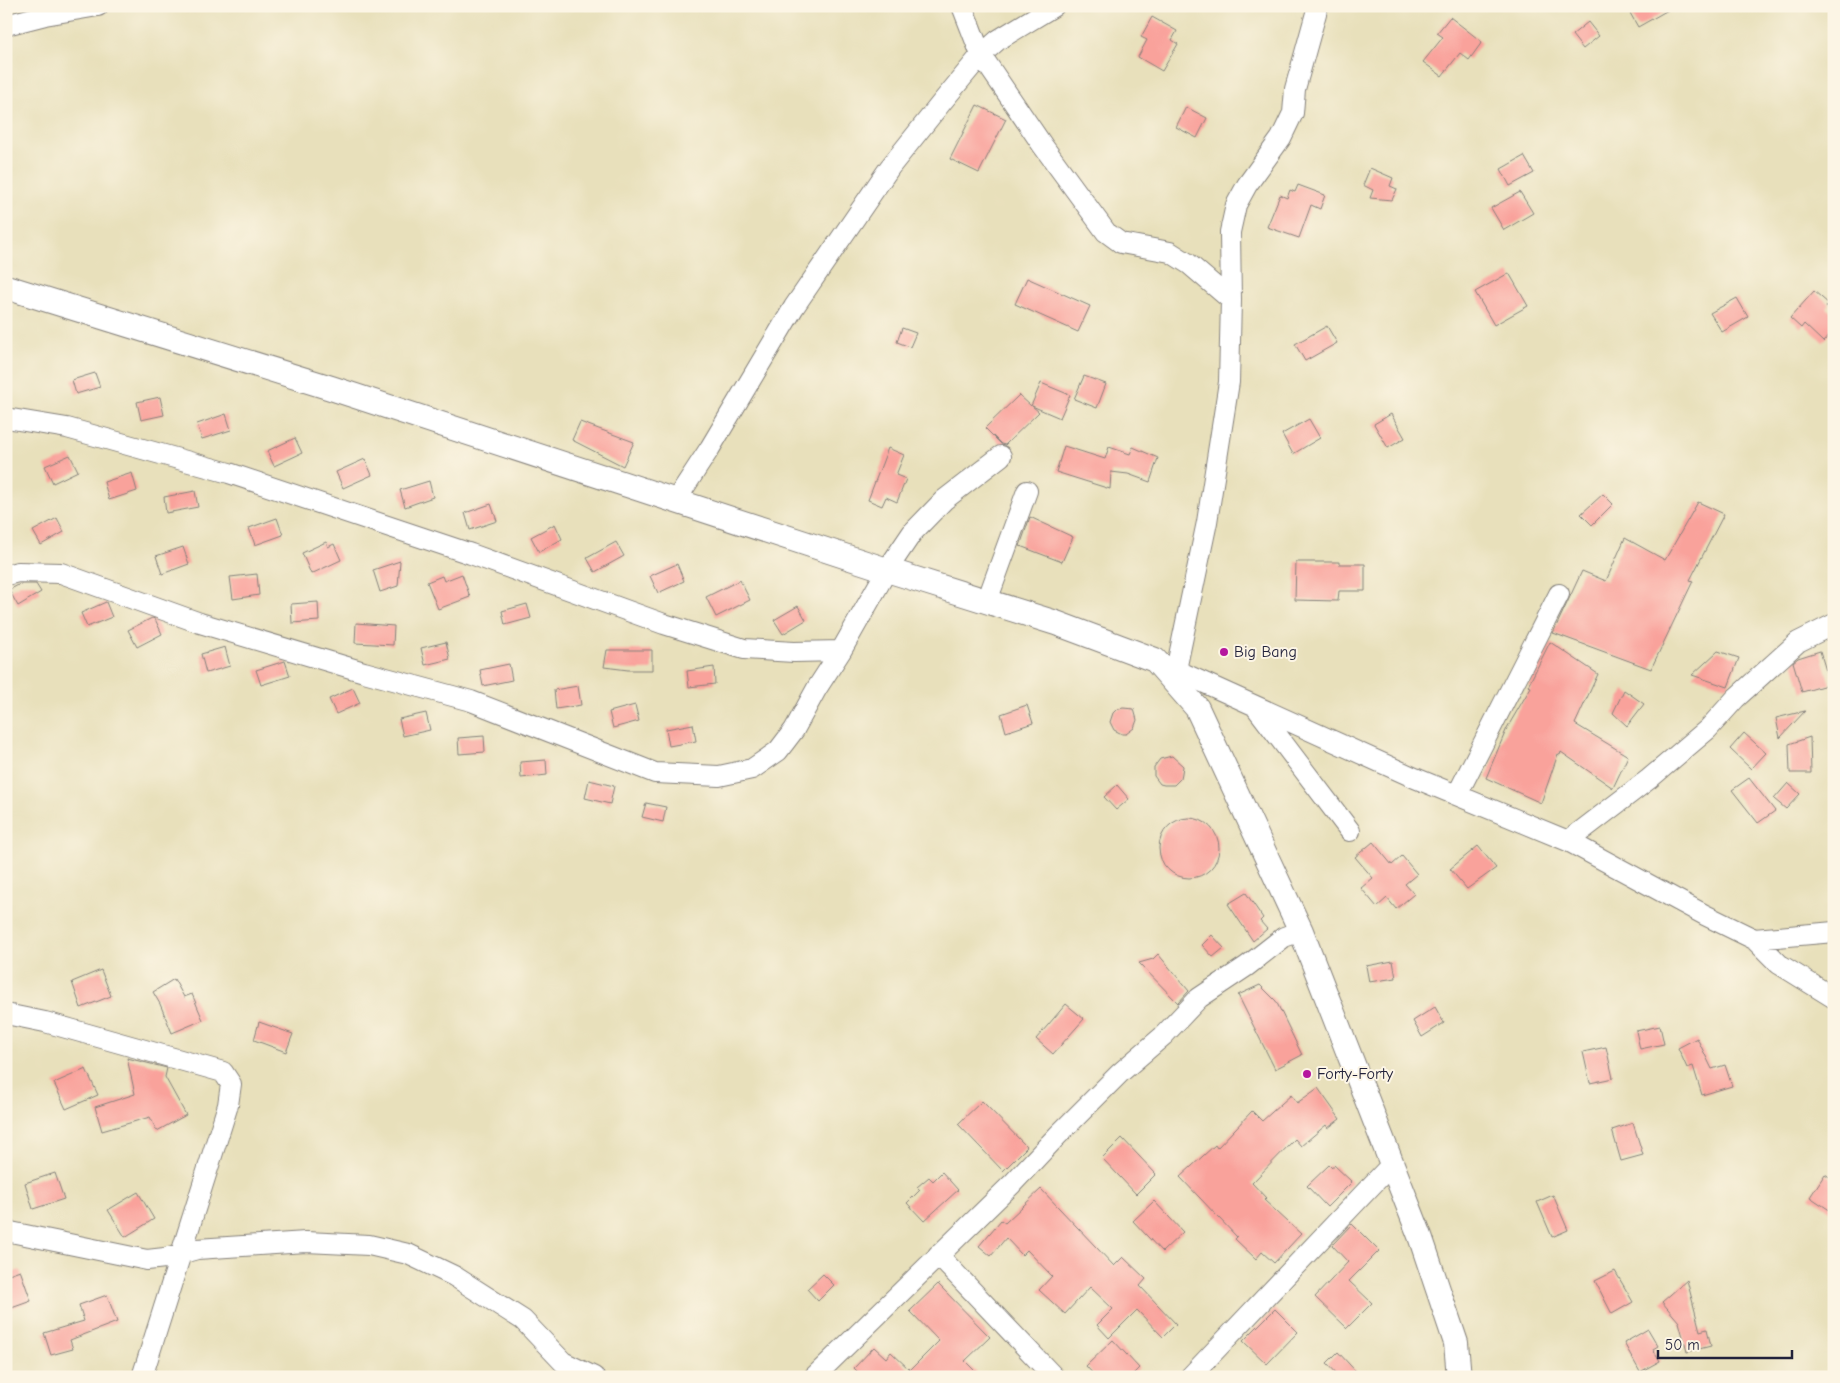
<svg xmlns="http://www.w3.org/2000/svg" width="1840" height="1383" viewBox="0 0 1840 1383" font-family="'Comic Neue',sans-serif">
  <rect width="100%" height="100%" fill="#fcf5e5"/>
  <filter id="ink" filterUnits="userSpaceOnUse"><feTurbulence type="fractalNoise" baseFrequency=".02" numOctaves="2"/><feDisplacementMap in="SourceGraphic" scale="10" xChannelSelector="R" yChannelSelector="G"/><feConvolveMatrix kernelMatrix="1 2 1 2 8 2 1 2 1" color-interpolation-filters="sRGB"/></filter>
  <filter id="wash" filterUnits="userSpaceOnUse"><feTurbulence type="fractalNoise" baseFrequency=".0096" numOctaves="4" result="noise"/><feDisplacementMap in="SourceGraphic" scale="20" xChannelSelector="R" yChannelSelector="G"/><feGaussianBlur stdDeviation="1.12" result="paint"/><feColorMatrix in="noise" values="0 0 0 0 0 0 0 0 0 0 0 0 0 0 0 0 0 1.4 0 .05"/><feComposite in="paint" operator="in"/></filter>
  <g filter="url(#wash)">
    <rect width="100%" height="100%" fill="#e8e0bb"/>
    <g id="blocks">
      <path fill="#f9a29b" d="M1626,6h49l-37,21z
        M1152,17l25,14 -5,9 6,4 -16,27 -24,-14 9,-17 -6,-3z
        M1450,17l32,25 -13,18 -9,-7 -18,23 -19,-14 20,-25 -6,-4z
        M1588,22l11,14 -16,13 -11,-14z
        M977,105l29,14 -27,54 -29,-14z
        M1186,107l21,11 -10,20 -21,-11z
        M1524,156l10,17 -24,13 -9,-17z
        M1370,168l23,10 -3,8 7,3 -5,11 -22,-2 3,-8 -10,-5z
        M1298,185l27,10 -5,14 -9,-4 -12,33 -32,-11 13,-32 7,3 3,-8 5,2z
        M1520,192l13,21 -29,17 -13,-22z
        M1509,273l19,33 -34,19 -19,-33z
        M1027,278l63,28 -12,26 -63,-28z
        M1814,291l15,13 -3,3 8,7v16l-11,12 -19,-18 -3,4 -11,-10z
        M1737,298l11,19 -26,15 -12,-19z
        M1327,326l10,17 -32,18 -10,-17z
        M902,328l14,5 -6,14 -13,-5z
        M95,373l5,14 -24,7 -4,-14z
        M1084,376l22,8 -9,24 -23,-9z
        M1041,383l29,12 -10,23 -28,-12 7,6 -34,33 -4,-1 -16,-16 34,-33 12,11z
        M160,397l4,18 -23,5 -4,-18z
        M226,414l5,16 -29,9 -5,-15z
        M1391,414l14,24 -17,10 -14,-24z
        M1309,419l11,19 -27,16 -11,-20z
        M580,422l54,20 -11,24 -51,-26z
        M295,438l7,15 -28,13 -7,-15z
        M1064,446l41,13 4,-12 21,7 3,-7 25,11 -8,24 -22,-8 -17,-2 -1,17 -54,-17z
        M888,448l16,7 -8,20 10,4 -9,23 -11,-5 -4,9 -14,-6z
        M70,455l8,16 -25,12 -8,-17z
        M365,459l7,16 -29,13 -7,-16z
        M132,473l5,18 -28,9 -5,-18z
        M429,481l4,16 -28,10 -5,-17z
        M195,491l3,16 -32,6 -2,-16z
        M1603,494l10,10 -21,21 -11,-11z
        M1698,502l26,12 -34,66 3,1 -42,88 -98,-36 29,-62 24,10 19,-43 40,22z
        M491,504l6,17 -27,9 -5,-17z
        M1030,517l43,20 -11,25 -42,-16z
        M57,518l7,14 -23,13 -8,-14z
        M277,518l6,17 -28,10 -6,-17z
        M555,524l7,15 -23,13 -8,-15z
        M326,542l2,5 6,-3 7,16 -30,14 -9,-21z
        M616,542l8,14 -29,16 -8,-14z
        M183,547l6,17 -27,10 -6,-18z
        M400,561l-2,25 -18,6 -7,-22z
        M1296,562h43v2h26v27h-26l-1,10 -43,-1z
        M677,564l7,17 -26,12 -8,-17z
        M257,574l2,21 -26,4 -3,-22z
        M462,574l8,23 -32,12 -11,-27 15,-6 2,5z
        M740,580l10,20 -34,17 -10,-20z
        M20,584h16l5,8 -23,14 -9,-16z
        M106,602l6,15 -25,10 -6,-14z
        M318,602l1,19 -27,2 -1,-19z
        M527,604l4,14 -26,7 -3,-14z
        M798,606l8,14 -23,14 -9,-14z
        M152,618l3,1 7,15 -25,13 -9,-17z
        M356,623l38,3 -1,19 -38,-2z
        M446,642l4,17 -25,6 -4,-17z
        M1550,642l48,32 -23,50 53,32 -15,32 -52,-36 -1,3 -2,-1 -17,49 -55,-25 21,-50 24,-41 -3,-1z
        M225,647l5,19 -24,7 -5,-19z
        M607,650h45v20h-24l-24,-3z
        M1718,651l21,7 -11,29 -36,-12z
        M1820,651l10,33 -28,8 -9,-30 5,-4z
        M285,661l5,15 -29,9 -5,-15z
        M509,664l3,16 -29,6 -3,-16z
        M714,667l1,17 -26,3 -2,-16z
        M578,686l3,19 -25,4 -2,-19z
        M353,688l7,15 -24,11 -7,-15z
        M1624,690l20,14 -17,22 -14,-13z
        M635,705l4,16 -26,7 -4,-16z
        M1027,705l6,18 -27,9 -5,-18z
        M1123,708l11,1 3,11 -3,8 -8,6h-4l-8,-4 -4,-8 3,-9 3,-3z
        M1805,711l-25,27 -4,-20z
        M426,713l4,17 -27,6 -4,-17z
        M693,724l3,17 -27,5 -3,-17z
        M1744,733l22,20 -15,16 -21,-20z
        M484,736l1,16 -26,2 -1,-16z
        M1810,737l1,36h-21l-1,-29z
        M1172,756l11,10 -1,7 -1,5 -7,7h-10l-4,-1 -6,-8v-9l6,-8z
        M546,760l1,15 -26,3 -1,-16z
        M1749,778l26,33 -17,12 -26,-33z
        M589,780l25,6 -4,18 -25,-6z
        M1788,783l12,11 -14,15 -12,-10z
        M1117,785l12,14 -13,11 -12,-13z
        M646,803l20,4 -3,15 -21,-5z
        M1159 848a30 30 0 1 1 60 0a30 30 0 1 1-60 0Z
        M1373,842l19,23 10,-9 15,18 -12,10 9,10 -18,15 -9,-11 -10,9 -16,-19 12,-10 -18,-21z
        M1478,846l18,22 -29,21 -17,-20z
        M1246,893l17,25 -3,3 7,8 -14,12 -25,-37z
        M1212,935l12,13 -11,9 -11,-12z
        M1158,954l31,37 -11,12 -39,-40 14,-4z
        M1393,961l3,17 -27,4 -3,-16z
        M101,970l10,26 -30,12 -9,-26z
        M174,979l10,18 8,-3 11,26 -31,13 -12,-29 -7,-12z
        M1260,985l16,16 26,54 -27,14 -37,-74z
        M1066,1004l18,15 -31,35 -17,-15z
        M1435,1007l9,16 -22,14 -9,-16z
        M259,1022l34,12 -7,18 -32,-12z
        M1660,1026l4,18 -24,5 -4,-18z
        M1697,1038l15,31 13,-4 7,21 -30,9 -9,-29 -6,2 -9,-20z
        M1606,1047l7,31 -23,5 -7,-31z
        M127,1058l40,10 -2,9 21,38 -29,16 -7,-14 -48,14 -7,-24 40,-13z
        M86,1069l12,26 -32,14 -12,-26z
        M1318,1088l22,31 -12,9 -2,-3 -25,21 -6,-7 -43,44 14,15 -2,2 37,34 -27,29 -12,-11 -6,7 -21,-20 2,-2 -57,-60 35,-32 2,3 35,-37 10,10 29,-26 6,8z
        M982,1101l45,46 -24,24 -45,-47z
        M1633,1123l10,32 -22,6 -9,-31z
        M1122,1138l34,36 -20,20 -34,-36z
        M1329,1165l3,3 2,-3 18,17 -25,25 -20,-21z
        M942,1172l16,18 -34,31 -17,-18 13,-13 -3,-3 12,-10 4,4z
        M55,1173l9,26 -31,10 -8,-26z
        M1825,1174l9,6v33l-24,-16z
        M1041,1189l73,77 9,-9 23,22 -6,7 36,38 -13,13 -26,-27 -28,28 -12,-13 16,-16 -23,-22 -25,27 -26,-24 13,-14 -25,-26 -5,5 -16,-17 -15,18 -12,-10 22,-26 4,3z
        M138,1192l16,27 -29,18 -17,-27z
        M1553,1195l15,35 -16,7 -15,-35z
        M1154,1201l29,31 -21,20 -29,-31z
        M1352,1224l27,27 -30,30 23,22 -25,25 -32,-31 33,-35 -16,-17z
        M20,1270l11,31 -25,9v-35z
        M1615,1271l18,31 -21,12 -17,-33z
        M823,1274l11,11 -16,16 -11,-12z
        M1687,1280l13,51 7,-2 4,17 -24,6 -8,-30 -17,-20z
        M938,1284l52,53 -25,24 16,16h-118l-9,-9 20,-21 12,11 5,-6 19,18 29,-29 -29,-30z
        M107,1295l10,27 -47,18 3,9 -22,6 -7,-22 40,-12 -5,-16z
        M1275,1309l23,23 -31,32 -24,-23z
        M1648,1329l10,17 -5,3 7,12 -20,11 -16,-29z
        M1113,1340l26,28 -9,9h-34l-10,-11z
        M1338,1352l23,25h-21l-13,-14z"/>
    </g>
  </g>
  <g filter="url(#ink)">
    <use href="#blocks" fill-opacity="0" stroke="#85817b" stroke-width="1"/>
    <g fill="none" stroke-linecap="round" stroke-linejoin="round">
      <defs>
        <path id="minor" d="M962,6l19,49 62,91 63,86 15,11 49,9 19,12 42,36
          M6,25l39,-10 53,-9
          M6,418l61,10 162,45 242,81 193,70 80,25 50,3 47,-1
          M676,500l34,-52 84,-141 96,-140 52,-65 39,-47 17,-15 56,-34
          M6,575l12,-3 43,1 139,50 164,49 107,29 184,72 64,3 33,-7 26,-18 16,-21 23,-42 24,-37 46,-81 25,-37 32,-33 57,-44
          M987,601l40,-110
          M1156,661l259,117 153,63 137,74 49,24 25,25 55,34
          M1176,670l31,-148 22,-140 2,-82 -1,-68 6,-27 11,-20 34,-47 12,-25 2,-24 23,-83
          M1255,706l95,125
          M1457,795l102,-201
          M1568,841l81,-62 59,-50 28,-31 62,-56 36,-18
          M1754,939l80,-7
          M6,1014l39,8 178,50 8,12 -3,21 -86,272
          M6,1231l141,29 18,-2 32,-9 109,-7 63,3 39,9 46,22 69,44 40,42 31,15
          M938,1255l116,122
          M814,1377l198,-193 46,-49 62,-62 43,-37 36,-38 48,-32 37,-29 17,-6
          M1190,1377l202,-213"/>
        <path id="tertiary" d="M6,287l325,101 556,182 169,53 99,37 42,48 104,223 119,305 36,107 3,34"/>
      </defs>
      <use href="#minor" stroke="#85817b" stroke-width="22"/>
      <use href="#tertiary" stroke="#85817b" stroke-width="26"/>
      <use href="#minor" stroke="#fff" stroke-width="20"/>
      <use href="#tertiary" stroke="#fff" stroke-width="24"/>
    </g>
  </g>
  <g fill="#b5179e" stroke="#fcf5e5" stroke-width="2">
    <circle cx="1224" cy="652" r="5"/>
    <circle cx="1307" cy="1074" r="5"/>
  </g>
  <g text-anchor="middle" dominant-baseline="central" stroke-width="4" stroke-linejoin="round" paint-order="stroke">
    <g font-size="16" fill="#22223b" stroke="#fcf5e5" text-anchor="start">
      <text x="1234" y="652">Big Bang</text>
      <text x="1317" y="1074">Forty-Forty</text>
    </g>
  </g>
  <rect width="1840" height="1383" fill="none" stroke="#fcf5e5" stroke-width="25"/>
  <path d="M1658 1350v8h134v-8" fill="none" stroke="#22223b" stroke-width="2.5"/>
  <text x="1665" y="1350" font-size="15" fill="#22223b" stroke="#fcf5e5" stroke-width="4" paint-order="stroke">50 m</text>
</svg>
